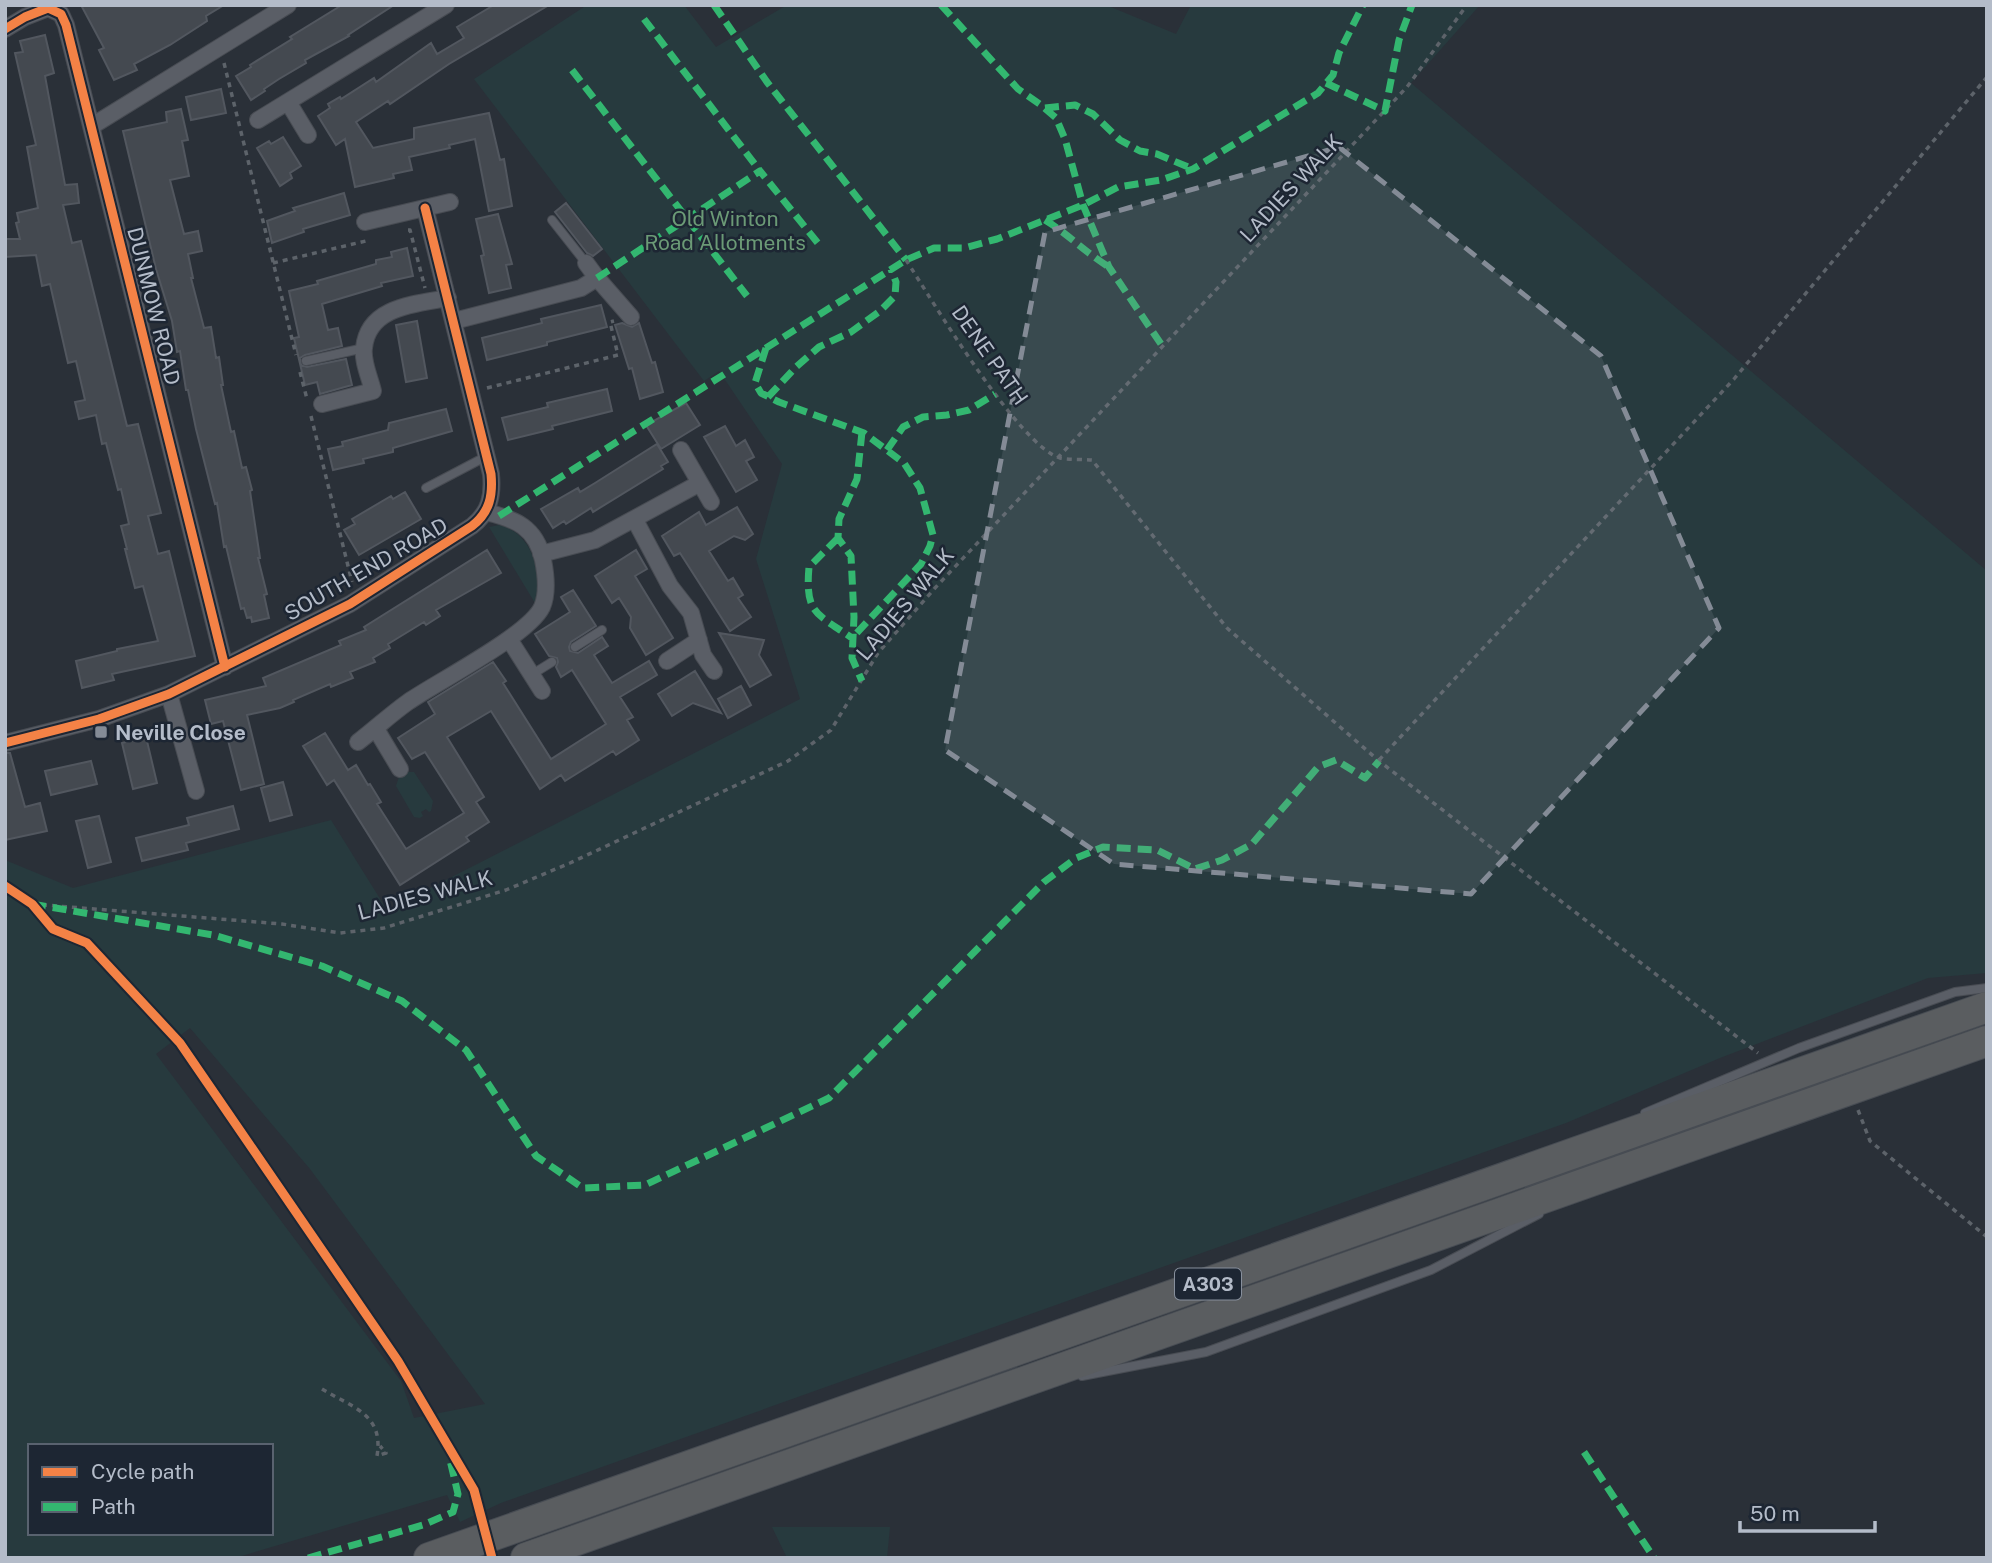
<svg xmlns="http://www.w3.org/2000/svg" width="1992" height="1563" viewBox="0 0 1992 1563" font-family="'Public Sans',sans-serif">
  <rect width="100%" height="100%" fill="#2a3038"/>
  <path fill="#273a3e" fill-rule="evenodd" d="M587,5h97l32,42 71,-42h319l70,29 15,-29h275l-1,3 2,-3h13l-69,78 576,488v402l-59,5 -208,80 -154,65 -1065,380 -41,19 -13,-27 -212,63h-230v-698l68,28 258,-68 56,90 413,-211 -44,-140 26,-95 -63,-93 -15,10 -230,-302zM190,1028l120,141 175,235 -71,14 -13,-37 -245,-327zM30,1446h241v87h-241z
    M499,525c32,7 46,49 36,78l-46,-76z
    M408,772h6l19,29 -2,10 -2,1 -3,-3 -5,3 2,4 -3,2 -6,-1 -18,-31 3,-9z
    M772,1527h118l-3,31h-100z"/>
  <path fill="#444950" stroke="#52575f" stroke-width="2" d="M81,5h143l-18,11 1,5 -37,24 -36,19 3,6 -23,10 -15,-30 5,-2z
    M342,5h52l-46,30 1,1 -44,24 1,3 -27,16 -15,10 1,2 -14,9 -15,-24 15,-9 -1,-2 42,-26 -2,-2z
    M494,5h55l-100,59 -59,40 -2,-3 -32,21 17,26 41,-9v-11l75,-15 11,47 4,-1 8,47 -23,5 -14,-72 -26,6 1,3 -41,9 3,13 -19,4 1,4 -39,9 -10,-48 -9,6 -18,-29 12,-8 -2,-4 12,-7 1,2 33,-21 2,4 55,-39 6,11 27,-16 -7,-11z
    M45,35l9,38 -9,3 20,109 12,-1 2,19 -16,2 9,38 9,-2 46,185 11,-2 23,89 -13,3 10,38 11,-3 26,105 -83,18 2,6 -32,8 -6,-27 41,-10v-2l41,-8 -15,-55 -8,2 -10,-39h2l-6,-23 8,-2 -8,-35 -3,1 -12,-47 -4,1 -6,-29 -17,4 -4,-17 10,-2 -9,-39 -8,2 -18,-79 -8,2 -6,-31 -31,2v-18h15l-4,-16 3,-1 -2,-9 21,-5 -11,-61 9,-2 -21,-92 8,-1 -3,-11z
    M221,89l5,24 -35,7 -5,-23z
    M181,109l7,31 -6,1 7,35 -19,4 14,54 14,-3 4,20 -14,3 5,24h-2l13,50 7,-1 5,31 3,-1 4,28h-2l10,47 3,-1 8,37 4,-1 6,23 -2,1 10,67h-2l9,36 -3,1 5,23 -17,4 -1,-5 -4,1 -3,-10 -3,1 -15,-63 -2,1 -7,-44 -2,1 -19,-75 -8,-39h-2l-6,-39 -3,1 -5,-31 -16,-52 -33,-138 44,-9 -1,-10z
    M283,137l18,29 -11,7 2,5 -12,8 -23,-38 12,-7 2,3z
    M344,193l6,22 -47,14 1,3 -32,11 -5,-22 28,-10 -2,-3z
    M566,203l36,46 -9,7 -6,-3 -32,-41z
    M498,214l14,50 -6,1 5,23 -22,5 -8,-37 3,-1 -8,-36z
    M407,248l6,28 -32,7 1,3 -60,18 6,26 10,-2 4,18 -37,9 -5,3 1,7 6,2 39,-8 6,26 -32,9 -3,-12 -12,3 -11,-47 5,-1 -10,-46 29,-7 -1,-3 59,-17v-4l16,-3 -1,-5z
    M601,305l6,22 -60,15v3l-60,15 -5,-22 60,-15 -1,-4z
    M417,321l10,57 -21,4 -10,-57z
    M622,323l10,4 7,-4 13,40 3,-1 8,30 -23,7 -8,-31 -3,1 -14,-44z
    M607,389l5,22 -60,15 1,3 -45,11 -6,-22 46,-11 -1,-4z
    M686,403l14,22 -39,24 -15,-24z
    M446,409l6,22 -59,17v4l-30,7 1,4 -31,7 -5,-21 15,-3 -1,-4 46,-12 1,-7z
    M725,426l11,20 9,-6 9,17 -8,4 11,19 -21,12 -32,-55z
    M657,444l11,18 -7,4 2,3 -70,43 -2,-4 -25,16 -2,-3 -11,7 -12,-19 37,-21 2,4 15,-9z
    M405,492l16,27 -62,36 -15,-25 11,-6 -3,-5 39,-23 2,3z
    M737,507l16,27 -8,6 -11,-4 -25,15 19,30 5,-3 10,17 -5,3 13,19 -21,14 -50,-78 -6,3 -12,-20 37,-24 7,13z
    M487,550l14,23 -65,37 4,6 -14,9 -2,-3 -36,22 2,4 -17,10 2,4 -25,10 3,6 -22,9 -1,-3 -37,16 1,2 -14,6 -33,7 17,69 -23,6 -18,-69 -12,3 -6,-24 61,-14 -3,-8 78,-33 -2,-4 27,-11 -2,-3z
    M636,550l11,19 -12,7 38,62 -27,17 -16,-27 1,-11 -12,-19 -7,5 -17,-27z
    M573,590l23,36 -25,16 -2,5 1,4 8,2 24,-16 6,9 -14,9 18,28 37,-22 8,14 -37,22 13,20 -6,3 12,20 -23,15 -3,-4 -48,30 -4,-6 -21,14 -49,-78 -44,26 37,60 -8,5 13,20 -23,15 3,4 -69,44 -66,-105 -7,5 -24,-39 22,-13 23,37 8,-5 12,20 2,-1 11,18 -4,2 29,45 58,-36 -39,-61 -13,7 -14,-21 37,-24 -7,-12 65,-40 13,19 -3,2 48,76 55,-35 -34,-54 -11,7 -5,-10 2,-5 -1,-4 -8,-2 -14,-22 35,-22 -9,-15z
    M719,633l45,7 -5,15 12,20 -21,12z
    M695,671l26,42 -28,-10 -21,13 -14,-22z
    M741,686l10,19 -23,13 -10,-19z
    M146,737l11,46 -24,6 -11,-46z
    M5,753h5l15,54 15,-4 7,28 -42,9z
    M91,761l6,23 -46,11 -6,-24z
    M283,782l9,33 -22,6 -9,-33z
    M233,806l6,23 -53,14 2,7 -46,11 -6,-23 53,-13 -2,-7z
    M99,816l12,46 -23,6 -12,-47z"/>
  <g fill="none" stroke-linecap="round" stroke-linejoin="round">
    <defs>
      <path id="lane" d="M552,220l34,43
        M306,361l58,-13
        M426,488l61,-32
        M575,647l27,-17
        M531,675l21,-13
        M1645,1113l154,-65 156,-56 32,-4
        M1082,1376l124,-24 225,-82 108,-56"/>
      <path id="street" d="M5,29l20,-12 23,-9 13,6 5,11 159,642
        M288,102l20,33
        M258,120l188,-115
        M92,126l196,-121
        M365,222l85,-20
        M586,263l11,15
        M454,321l127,-33 16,-10 34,39
        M322,404l51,-13c-3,-13 -11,-30 -9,-43 4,-42 52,-44 84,-50
        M681,450l30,52
        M635,520l35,66 21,27 12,42 11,16
        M541,554l54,-14 105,-57
        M509,639l33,52
        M667,661l32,-21
        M169,694l27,97
        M376,729l24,40
        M358,742c17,-13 33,-28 50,-40 29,-20 121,-67 134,-95 6,-14 4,-32 1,-47 -7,-33 -28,-41 -57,-48
        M5,743l94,-24 70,-25 181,-90 122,-78c18,-14 21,-31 19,-52l-66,-266"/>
      <path id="highway" d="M429,1558l1558,-551
        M526,1558l1461,-517"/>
    </defs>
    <use href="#lane" stroke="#484c53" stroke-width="10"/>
    <use href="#street" stroke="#484c53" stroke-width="18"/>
    <use href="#highway" stroke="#474c53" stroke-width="32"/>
    <path stroke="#5d636a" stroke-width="3.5" stroke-dasharray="5 5" stroke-linecap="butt" d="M224,63l72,292
      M408,230h2l15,58
      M906,260c26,40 113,186 154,198 10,2 22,1 32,2l135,168 152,133 379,292
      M273,263l97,-23
      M300,372l7,27
      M487,388l131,-33 -8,-33 4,-1
      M311,416l41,166
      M1379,760l355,-381 253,-302
      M32,904l250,20 58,9 44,-5 122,-38 64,-27 218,-102 43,-31 47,-77 57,-65 472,-501 60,-82
      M1858,1110l12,31 117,96
      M322,1389c31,19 62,25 55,67l9,-3 -6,-7"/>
    <use href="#lane" stroke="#5a5e66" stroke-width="8"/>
    <use href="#street" stroke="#5a5e66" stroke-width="16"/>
    <use href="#highway" stroke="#5a5d60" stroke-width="30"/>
    <path stroke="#33b770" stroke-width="7" stroke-dasharray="14 7" stroke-linecap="butt" d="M714,5l53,77 139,178
      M941,5l77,84 23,16 15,13 9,21 18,66 26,62 54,80
      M644,19l116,152
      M572,70l175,226
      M1326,83l59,28 14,-71 13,-35
      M1045,108l30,-3 18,9 27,26 20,11 17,3 36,15
      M1045,220c23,14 41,33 64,47
      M597,278l163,-107 61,76
      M766,348l-11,35 6,10 18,9 85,31 40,30 16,25 13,47 -3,11 -9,18 -69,74
      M768,397l28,-30 23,-20 32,-15 29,-21 15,-15 1,-14 -5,-13
      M862,432l-5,47 -18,40 -1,19 13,18 3,61 -2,41 10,23
      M887,450l16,-23 20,-10 24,-2 22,-5 26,-16
      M499,516l407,-256 28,-12h30l33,-9 86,-34 35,-18 43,-7 32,-11 125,-76 15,-18 6,-22 24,-48
      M838,538l-29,29c-4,47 7,46 43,71
      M32,904l181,31 109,31 80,35 64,49 70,106 47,32 62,-3 184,-87 215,-216 32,-24 27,-11 54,3 38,19 27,-9 30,-16 66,-77 18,-7 29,18 14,-17
      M1584,1452l70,106
      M308,1558l115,-33 30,-13 5,-18 -8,-34"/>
    <defs>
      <path id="cycleway" d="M5,29l20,-12 23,-9 13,6 5,11 159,642
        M5,743l94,-24 70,-25 181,-90 122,-78c18,-14 21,-31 19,-52l-66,-266
        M5,886l27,18 21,25 34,14 93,100 218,318 76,129 18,68"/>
    </defs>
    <use href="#cycleway" stroke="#1d2633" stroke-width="13"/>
    <use href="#cycleway" stroke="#f48246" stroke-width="9"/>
  </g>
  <path fill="#848b96" fill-opacity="0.2" stroke="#848b96" stroke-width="5" stroke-dasharray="14 9" stroke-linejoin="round" d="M1339,147l262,209 118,272 -248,266 -357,-30 -169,-114 100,-518z"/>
  <rect fill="#848b96" stroke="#1d2633" stroke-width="2.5" x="94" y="725" width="14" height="14" rx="3.5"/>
  <g text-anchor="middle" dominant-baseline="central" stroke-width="5" stroke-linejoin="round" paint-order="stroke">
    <rect fill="#1d2633" stroke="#878f9c" stroke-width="2" x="1175" y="1268.5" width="66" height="31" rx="5"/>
    <g font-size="19" font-weight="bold" fill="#b4bcc9">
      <text x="1208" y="1284">A303</text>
    </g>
    <g font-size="21" fill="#b4bcc9" stroke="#1d2633">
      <text transform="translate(1291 188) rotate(-47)">LADIES WALK</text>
      <text transform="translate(154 306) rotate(76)">DUNMOW ROAD</text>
      <text transform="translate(990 355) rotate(55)">DENE PATH</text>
      <text transform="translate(366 569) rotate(-30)">SOUTH END ROAD</text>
      <text transform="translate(905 604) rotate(-50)">LADIES WALK</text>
      <text transform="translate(425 895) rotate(-15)">LADIES WALK</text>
    </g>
    <g font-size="21" fill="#6b9a76" stroke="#1d2633">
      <text x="725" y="218">Old Winton<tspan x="725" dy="24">Road Allotments</tspan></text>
    </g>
    <g font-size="21" font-weight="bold" fill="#b4bcc9" stroke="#1d2633" text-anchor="start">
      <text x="115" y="732">Neville Close</text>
    </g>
  </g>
  <rect width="1992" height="1563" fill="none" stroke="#b4bcc9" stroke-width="14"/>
  <rect x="28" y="1444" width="245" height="91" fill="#1d2633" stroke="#59626f" stroke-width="2"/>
  <rect x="42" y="1467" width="35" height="10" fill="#f48246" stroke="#59626f" stroke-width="2"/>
  <text x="91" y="1479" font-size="21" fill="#b4bcc9">Cycle path</text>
  <rect x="42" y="1502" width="35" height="10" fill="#33b770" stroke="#59626f" stroke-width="2"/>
  <text x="91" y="1514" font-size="21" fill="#b4bcc9">Path</text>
  <path d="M1740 1521v10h135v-10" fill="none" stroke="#b4bcc9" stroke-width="3.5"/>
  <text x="1750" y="1521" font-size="21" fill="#b4bcc9" stroke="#1d2633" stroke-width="5" paint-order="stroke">50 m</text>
</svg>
